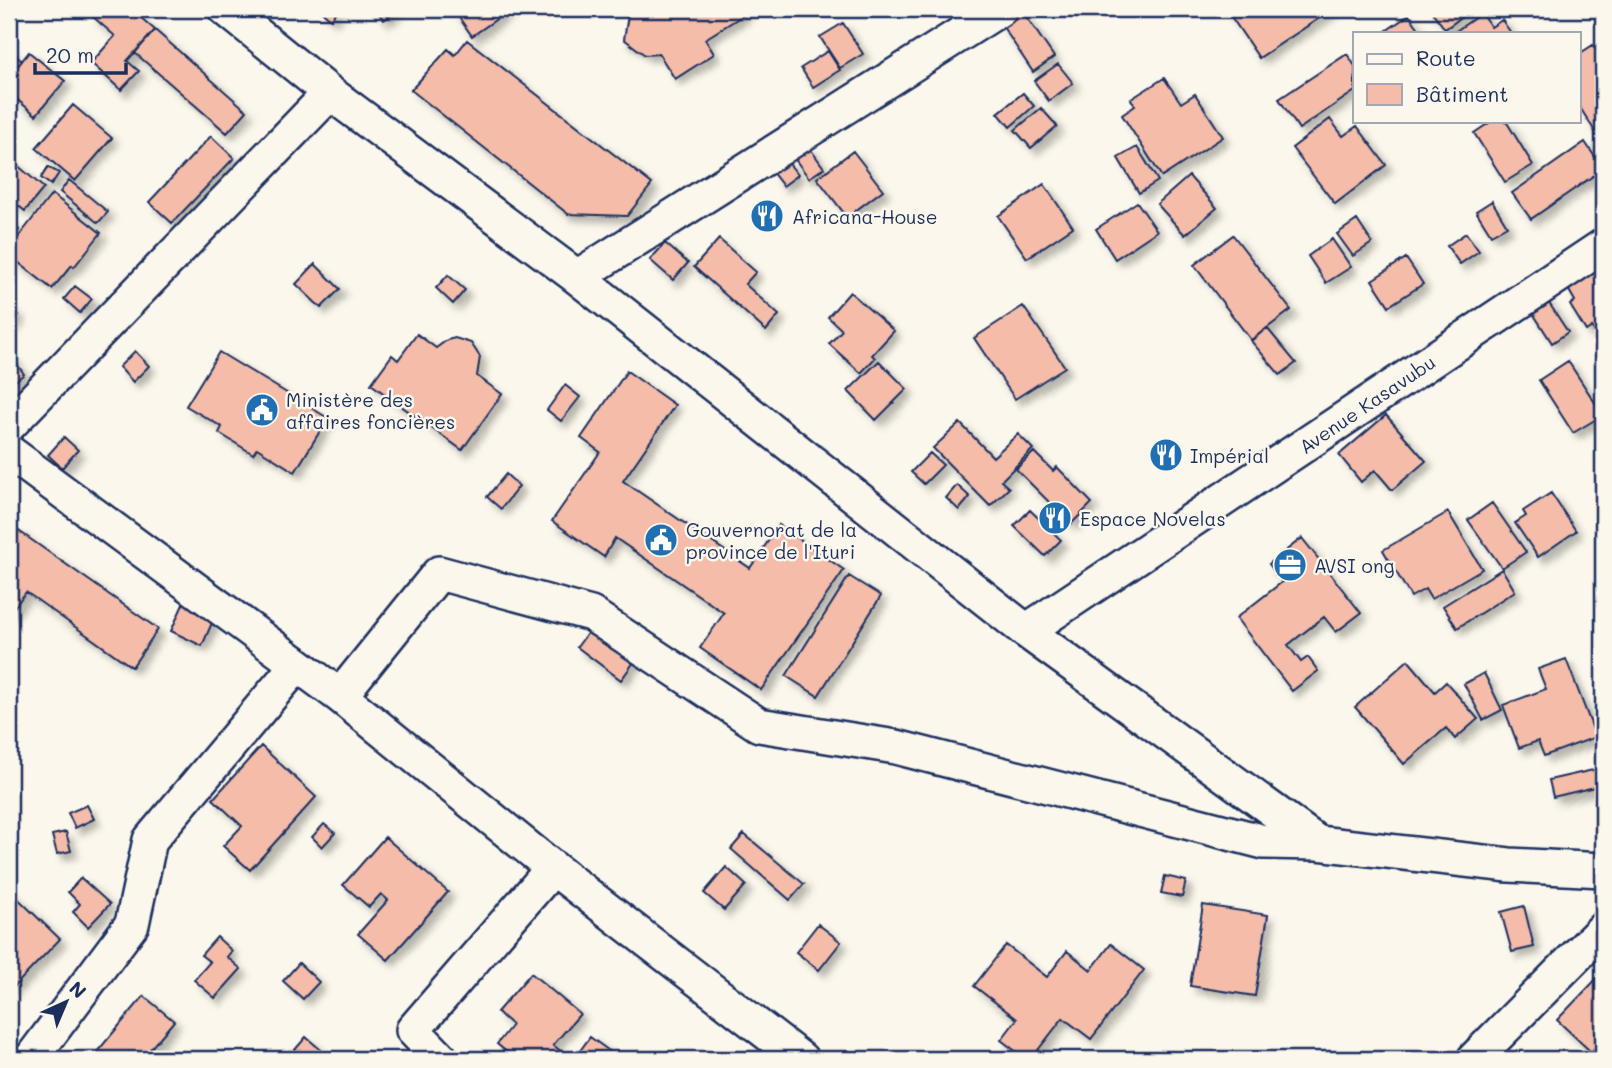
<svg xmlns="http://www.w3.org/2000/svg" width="1612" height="1068" viewBox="0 0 1612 1068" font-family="Mali,sans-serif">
  <defs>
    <filter id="shadow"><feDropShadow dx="6" dy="6" stdDeviation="3.5" flood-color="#0004"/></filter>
  </defs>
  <rect width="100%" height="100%" fill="#fbf7ec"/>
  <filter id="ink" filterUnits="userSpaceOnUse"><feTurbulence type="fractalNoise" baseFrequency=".0143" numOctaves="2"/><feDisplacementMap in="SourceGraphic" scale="14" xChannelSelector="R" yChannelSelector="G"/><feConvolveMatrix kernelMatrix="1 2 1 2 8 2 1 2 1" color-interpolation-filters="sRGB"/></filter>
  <g filter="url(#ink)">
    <path fill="#f4bca9" stroke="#1b2f5e" stroke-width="2" filter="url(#shadow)" d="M99,9h32l24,21 -28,31 12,10 -18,19 -30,-27 24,-27 -23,-20z
      M319,9h20l-8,10z
      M375,9h24l-15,11z
      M453,9h58l-39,27z
      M629,9h112l4,5 -40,25 9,15 -39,25 -16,-25 -14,1 -21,-16z
      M999,9h22l33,48 -21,15 -40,-60z
      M1226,9h107l-74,49z
      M1430,9h43l-28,20z
      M1482,13l9,14 11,-7 9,13h-58z
      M1409,15l13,18h-39z
      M843,23l20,31 -23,14 -20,-31z
      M155,30l92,81 -20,22 -92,-80z
      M467,40l185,144 -25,32 -59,-2 -157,-124 37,-41 7,6z
      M1593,45l10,16v83l-24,-38v-52z
      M9,50l13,11 -13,16z
      M828,51l12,19 -27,17 -12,-19z
      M29,52l36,29 -29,34 -27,-22v-16z
      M1347,54l8,12v25l-56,38 -20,-30z
      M1058,64l15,19 -24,18 -15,-20z
      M1164,78l17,25 14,-9 28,43 -61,40 -40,-62 13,-9 -4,-7z
      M1023,93l11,13 -24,21 -12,-14z
      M73,105l39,33 -37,43 -39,-33z
      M1041,108l16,18 -26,22 -16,-18z
      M1330,119l13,17 14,-10 29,39 -51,39 -43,-56z
      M1492,121h14l27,44 -28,17 -31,-49z
      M211,136l23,22 -62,65 -23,-21z
      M1585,142l18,27 -72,50 -19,-26z
      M809,147l15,21 -15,10 -15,-20z
      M1137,147l21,34 -19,12 -21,-35z
      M853,151l30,39 -36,27 -30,-39z
      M9,158l35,30 -19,23 -14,-11 -2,3z
      M787,161l11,14 -15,11 -11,-14z
      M48,167l11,6 -8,12 -10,-7z
      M1189,176l28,32 -32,27 -28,-31z
      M69,180l39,32 -10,11 -38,-31z
      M1044,184l29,43 -46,31 -29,-42z
      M52,194l49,39 -27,34 -2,-2 -20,24 -43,-34v-6z
      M1492,201l15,25 -16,9 -15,-24z
      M1137,202l20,29 -42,28 -19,-30z
      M1357,220l15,23 -19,13 -16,-22z
      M9,222l10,8 -10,12z
      M1466,233l13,18 -19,13 -13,-18z
      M1233,235l58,75 -40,30 -57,-75z
      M719,239l37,33 -11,12 34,31 -13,16 -72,-64z
      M1332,239l19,28 -25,16 -18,-27z
      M665,243l23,20 -15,17 -23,-20z
      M1406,258l17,26 -34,22 -17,-26z
      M315,264l25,25 -19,19 -25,-24z
      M1595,269l8,14v52l-5,3 -6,-11 -6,4 -16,-26 5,-4 -8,-14z
      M448,275l17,15 -12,14 -17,-16z
      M75,286l17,13 -12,14 -16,-14z
      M850,292l44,39 -22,24 3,3 -14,15 -32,-29 13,-14 -14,-13z
      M1545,297l23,35 -16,11 -23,-36z
      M9,306l10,9 -10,11z
      M1023,306l42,61 -50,32 -41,-61z
      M1267,328l29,35 -16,12 -29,-34z
      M417,334l19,14 11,-8 8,-2 16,5 9,14 -3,19 25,18 -40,56 -91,-66 21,-29 6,5z
      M135,351l14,15 -16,16 -14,-15z
      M219,352l109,66 -33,54 -38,-24 -4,6 -34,-21 3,-6 -36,-21z
      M9,353l15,21 -15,12z
      M879,361l28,28 -31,31 -28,-29z
      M1568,361l35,54 -30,18 -34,-53z
      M627,371l48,34 -52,76 127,87 29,-43 65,45 -83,120 -61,-42 24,-35 -109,-75 -11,19 -52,-36 48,-69 -19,-14z
      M565,385l15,12 -19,24 -14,-11z
      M1386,415l40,46 -34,29 -17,-20 -14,12 -22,-27z
      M960,423l33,34 25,-23 15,15 -32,32 8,7 -19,18 -57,-58z
      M64,437l14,13 -16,18 -14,-13z
      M1034,452l19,19 4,-4 35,36 -21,21 -55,-55z
      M930,453l13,12 -19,19 -13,-12z
      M506,474l13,12 -18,23 -14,-12z
      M957,485l13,12 -11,13 -13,-12z
      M1551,493l25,38 -38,26 -23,-34 11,-7 -3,-5z
      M1492,503l34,49 -24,16 -34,-48z
      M1030,510l31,30 -16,16 -31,-30z
      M1448,512l34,57 -51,30 -6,-10 -14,8 -28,-47z
      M16,529l142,100 -26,38 -106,-75 -17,22v-75z
      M1302,538l59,75 -25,19 -12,-15 -36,28 13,17 7,-5 10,14 -26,20 -56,-73 46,-36 -13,-18z
      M1502,569l13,22 -58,37 -14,-22z
      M849,576l32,20 -63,100 -32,-20z
      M184,602l31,14 -13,30 -31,-15z
      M601,615l43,33 -23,32 -44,-33z
      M1566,659l30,78 -52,19 -6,-15 -19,7 -16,-43 43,-16 -8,-20z
      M1408,660l27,32 11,-10 32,37 -23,20 -9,-11 -42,36 -49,-57z
      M1484,673l18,37 -19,10 -19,-36z
      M261,746l55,51 -66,73 -27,-24 19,-20 -29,-27z
      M1602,768l1,17 -50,12 -4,-17z
      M87,805l7,14 -19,9 -7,-15z
      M324,824l11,9 -13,14 -10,-10z
      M66,832l5,19 -14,3 -5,-19z
      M744,834l60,50 -14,16 -59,-51z
      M385,837l63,55 -60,68 -30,-26 30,-34 -7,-6 -12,13 -26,-22z
      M726,867l20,18 -22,25 -20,-17z
      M1165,876l21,5 -4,16 -21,-4z
      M81,878l29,26 -22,23 -15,-15 7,-8 -12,-12z
      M9,890l51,49 -51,53z
      M1203,905l65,10 -13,81 -65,-10z
      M1524,906l10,41 -22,5 -11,-40z
      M818,924l23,18 -22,28 -23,-18z
      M217,937l15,14 -5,6 14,12 -26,29 -21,-18 16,-18 -9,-7z
      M1111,944l33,26 -53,69 -28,-21 -32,41h-5l-25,-19 16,-21 -43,-33 32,-41 41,32 20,-26 24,19z
      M299,963l20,19 -16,17 -20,-18z
      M1603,972v68l-12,12 -34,-32z
      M531,973l49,41 -27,31 9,7 -7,7h-40l-18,-15 15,-19 -15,-13z
      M144,996l30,25 -29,34 5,4h-59z
      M306,1037l22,19 -2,3h-39z
      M590,1037l22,16 -4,6h-34z
      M165,1050l11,9h-19z"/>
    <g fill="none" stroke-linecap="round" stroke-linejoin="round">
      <defs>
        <path id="minor" d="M226,9l104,84 247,184 449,354 292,212 191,22 94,5
          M577,277l423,-268
          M9,425l321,-332
          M9,452l331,244 213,172 248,191
          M1026,631l577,-385
          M340,696l99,-123 152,41 168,111 137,22 368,95 54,1
          M31,1059l101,-135 18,-84 147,-175
          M441,1059l-28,-29 140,-162
          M1474,1059l129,-130"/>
      </defs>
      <use href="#minor" stroke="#1b2f5e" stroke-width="38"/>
      <use href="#minor" stroke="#fbf7ec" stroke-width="33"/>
    </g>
  </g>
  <defs>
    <symbol id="restaurant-disc" viewBox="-11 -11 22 22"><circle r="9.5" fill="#1f6fb2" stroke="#fbf7ec"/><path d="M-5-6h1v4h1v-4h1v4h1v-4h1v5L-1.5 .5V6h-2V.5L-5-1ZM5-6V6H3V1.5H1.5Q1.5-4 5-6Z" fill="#fff"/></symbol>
    <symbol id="civic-disc" viewBox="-11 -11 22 22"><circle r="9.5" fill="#1f6fb2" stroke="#fbf7ec"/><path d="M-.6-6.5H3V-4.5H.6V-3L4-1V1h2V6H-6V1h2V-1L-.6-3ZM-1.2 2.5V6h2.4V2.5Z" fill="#fff"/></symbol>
    <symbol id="office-disc" viewBox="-11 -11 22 22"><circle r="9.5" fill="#1f6fb2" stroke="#fbf7ec"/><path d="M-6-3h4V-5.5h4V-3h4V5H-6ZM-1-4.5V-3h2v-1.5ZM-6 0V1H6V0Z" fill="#fff"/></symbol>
  </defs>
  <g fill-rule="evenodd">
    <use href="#restaurant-disc" x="748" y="197" width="38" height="38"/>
    <use href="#civic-disc" x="243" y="391" width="38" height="38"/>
    <use href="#restaurant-disc" x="1147" y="436" width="38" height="38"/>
    <use href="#restaurant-disc" x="1036" y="499" width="38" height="38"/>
    <use href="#civic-disc" x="642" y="521" width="38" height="38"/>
    <use href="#office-disc" x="1271" y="546" width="38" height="38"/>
  </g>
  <g text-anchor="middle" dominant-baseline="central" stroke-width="5" stroke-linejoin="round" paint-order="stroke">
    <g font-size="19" fill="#1b2f5e" stroke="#fbf7ec" text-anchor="start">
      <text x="792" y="216">Africana-House</text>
      <text x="286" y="399">Ministère des<tspan x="286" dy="22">affaires foncières</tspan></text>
      <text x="1190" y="455">Impérial</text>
      <text x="1080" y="518">Espace Novelas</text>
      <text x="686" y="529">Gouvernorat de la<tspan x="686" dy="22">province de l'Ituri</tspan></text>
      <text x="1314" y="565">AVSI ong</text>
    </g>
    <g font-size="19" fill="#1b2f5e" stroke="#fbf7ec">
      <text transform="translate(1367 404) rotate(-34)">Avenue Kasavubu</text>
    </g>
  </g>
  <rect width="1612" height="1068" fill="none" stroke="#fbf7ec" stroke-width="35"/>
  <rect x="18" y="18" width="1577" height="1033" fill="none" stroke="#1b2f5e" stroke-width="2.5" filter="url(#ink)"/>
  <rect x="1353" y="32" width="228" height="91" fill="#fbf7ec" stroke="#a1a7b3" stroke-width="2"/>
  <rect x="1367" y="54" width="35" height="10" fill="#fbf7ec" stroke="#a1a7b3" stroke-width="2"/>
  <text x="1416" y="66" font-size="21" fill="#1b2f5e">Route</text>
  <rect x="1367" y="84" width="35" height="21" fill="#f4bca9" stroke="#a1a7b3" stroke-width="2"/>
  <text x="1416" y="102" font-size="21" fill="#1b2f5e">Bâtiment</text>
  <g transform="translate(66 1002) rotate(44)" stroke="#fbf7ec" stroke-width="5" paint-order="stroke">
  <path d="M0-5L12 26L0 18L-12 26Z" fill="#1b2f5e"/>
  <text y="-10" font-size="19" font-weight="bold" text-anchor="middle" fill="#1b2f5e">N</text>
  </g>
  <path d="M35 63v10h91v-10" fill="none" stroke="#1b2f5e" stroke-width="3.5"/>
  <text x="46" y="63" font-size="21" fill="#1b2f5e" stroke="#fbf7ec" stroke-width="5" paint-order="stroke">20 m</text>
</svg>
